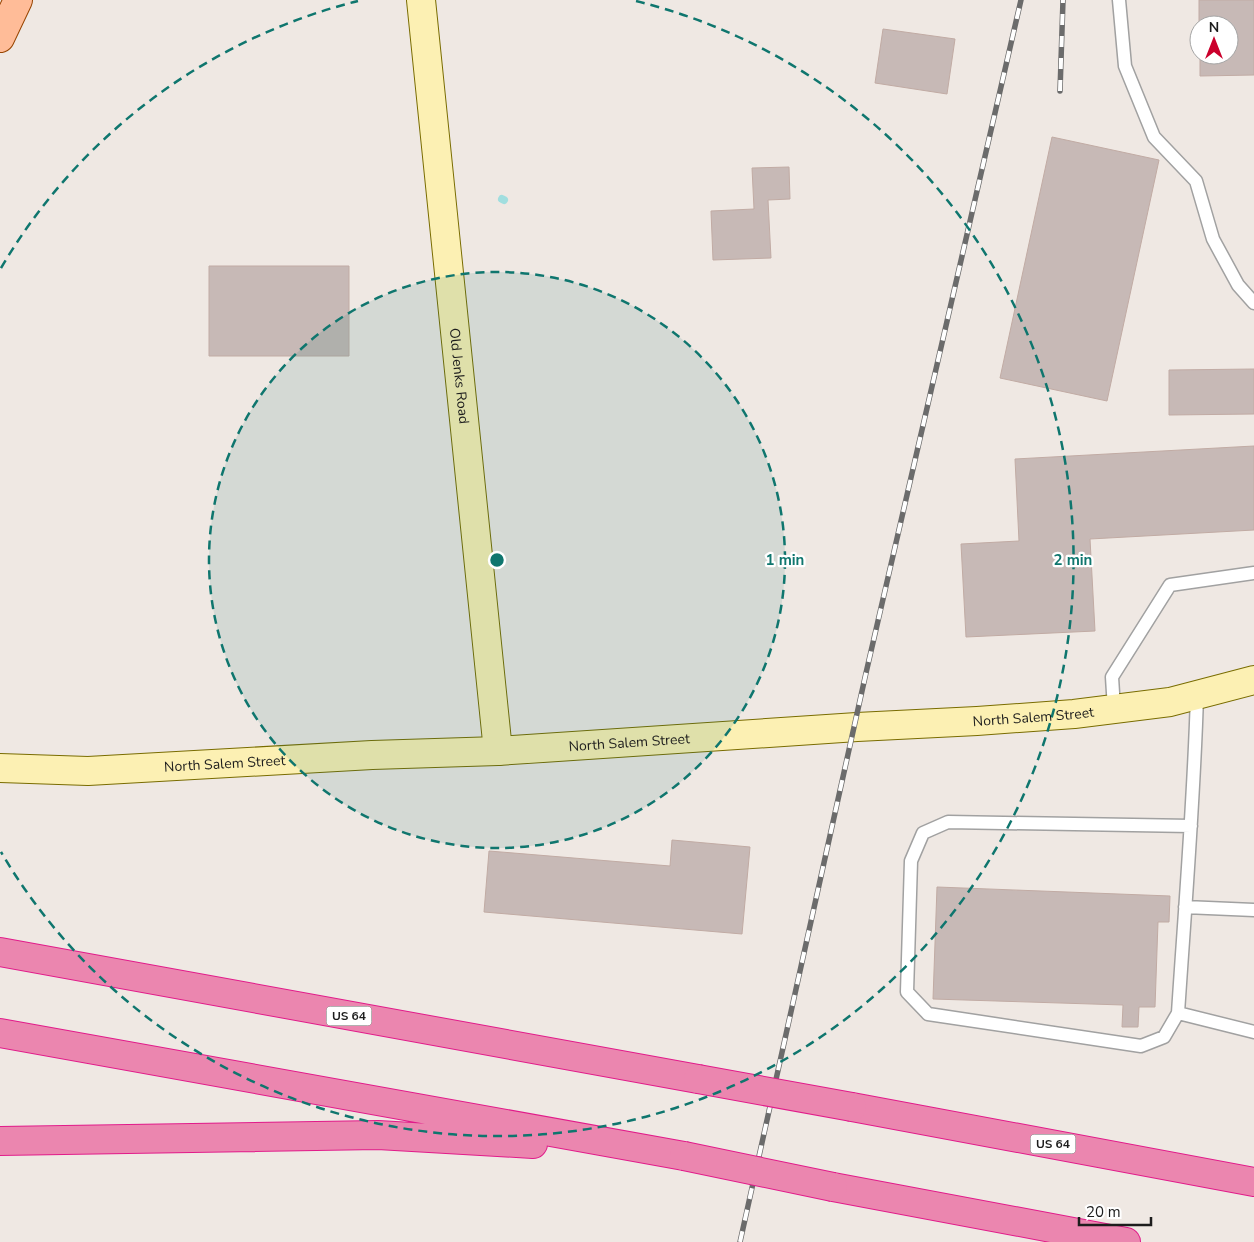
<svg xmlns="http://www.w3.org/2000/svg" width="1254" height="1242" viewBox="0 0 1254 1242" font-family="'Nunito Sans',sans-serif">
  <rect width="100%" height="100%" fill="#efe8e3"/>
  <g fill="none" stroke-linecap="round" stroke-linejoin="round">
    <path stroke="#a1dedf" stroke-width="8" d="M502,199l2,1"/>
  </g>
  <path fill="#c7b9b6" stroke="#c1aba4" d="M1199,0h55v75l-54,1v-21h29v-30h-30z
    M883,29l72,10 -8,55 -72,-11z
    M1052,137l107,23 -52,241 -107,-23z
    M789,167l1,32 -22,1 3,58 -58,2 -2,-49 43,-2 -2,-41z
    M209,266h140v90h-140z
    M1254,369v45l-85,1v-45z
    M1254,446v84l-164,9 5,92 -129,6 -5,-93 58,-3 -4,-82z
    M672,840l78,7 -8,87 -258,-22 5,-61 181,15z
    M937,887l233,9 -1,26h-11l-3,85h-16l-1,20h-16l1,-22 -190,-6z"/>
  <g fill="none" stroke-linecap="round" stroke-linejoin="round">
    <defs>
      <path id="lane" d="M1119,0l6,66 29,71 42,44 17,58 25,46 16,18
        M1114,709l-2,-32 58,-92 84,-12
        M1191,826l-243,-4 -25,11 -12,28 -4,131 21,22 213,32 23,-9 14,-24c7,-106 16,-212 19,-318
        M1185,907l69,3
        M1178,1013l76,19"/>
      <g id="secondary">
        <path id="s1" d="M421,0l77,751"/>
        <path id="s2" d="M0,768l88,3 284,-16 126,-4 359,-24 120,-6 97,-7 96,-12 84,-22"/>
      </g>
      <path id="primary" d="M0,38l18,-38"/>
      <path id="highway" d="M0,952l698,127
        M0,1033l684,123
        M852,1107l402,75
        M0,1141l378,-6 155,9
        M833,1187l293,55"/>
    </defs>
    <use href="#lane" stroke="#a1a1a1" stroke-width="15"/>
    <use href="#secondary" stroke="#796c00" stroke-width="30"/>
    <use href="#primary" stroke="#974400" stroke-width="30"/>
    <use href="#highway" stroke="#e11b8a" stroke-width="30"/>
    <use href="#lane" stroke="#fff" stroke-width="12"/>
    <use href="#secondary" stroke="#fcf0b3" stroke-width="28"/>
    <use href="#primary" stroke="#ffbc98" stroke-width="28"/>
    <use href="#highway" stroke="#eb86af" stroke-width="28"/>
    <defs>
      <path id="rail" d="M1060,91l3,-91
        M740,1242l126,-569 155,-673"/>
    </defs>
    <use href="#rail" stroke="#6b6b6b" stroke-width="5.5"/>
    <use href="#rail" stroke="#fff" stroke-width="4" stroke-dasharray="11" stroke-linecap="butt"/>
    <defs>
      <path id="highway-bridge" d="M698,1079l154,28
        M684,1156l149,31"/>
    </defs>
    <use href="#highway-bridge" stroke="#e11b8a" stroke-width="30" stroke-linecap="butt"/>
    <use href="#highway-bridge" stroke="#eb86af" stroke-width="28"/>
  </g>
  <circle cx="497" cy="560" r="288" fill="#0f766e" fill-opacity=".12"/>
  <g fill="none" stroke="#0f766e" stroke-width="2.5" stroke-dasharray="9 6">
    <circle cx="497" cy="560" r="288"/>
    <path d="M1 268A576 576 0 0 1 358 1M636 1A576 576 0 1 1 1 852"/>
  </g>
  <g text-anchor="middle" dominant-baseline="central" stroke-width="4.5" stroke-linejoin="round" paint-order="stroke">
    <g fill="#fff" stroke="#616161" stroke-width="1">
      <rect x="326.5" y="1006.5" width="45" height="19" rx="4"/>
      <rect x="1030.5" y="1134.5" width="45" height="19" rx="4"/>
    </g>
    <g font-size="12" font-weight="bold" fill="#1d1d1d">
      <text x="349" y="1016">US 64</text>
      <text x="1053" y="1144">US 64</text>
    </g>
    <g font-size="14" fill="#1d1d1d" stroke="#fff">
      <text stroke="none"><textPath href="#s1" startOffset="378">Old Jenks Road</textPath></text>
      <text stroke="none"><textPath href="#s2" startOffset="1035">North Salem Street</textPath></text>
      <text stroke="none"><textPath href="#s2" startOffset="630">North Salem Street</textPath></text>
      <text stroke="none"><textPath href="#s2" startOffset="225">North Salem Street</textPath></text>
    </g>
  </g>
  <circle cx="497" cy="560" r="8" fill="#0f766e" stroke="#fff" stroke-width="2.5"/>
  <g font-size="15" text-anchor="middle" font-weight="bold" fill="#0f766e" stroke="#fff" stroke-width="4.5" stroke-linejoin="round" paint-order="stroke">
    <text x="785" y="565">1 min</text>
    <text x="1073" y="565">2 min</text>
  </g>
  <g transform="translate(1214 40)"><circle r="24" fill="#ffffff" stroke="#a5a5a5"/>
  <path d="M0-4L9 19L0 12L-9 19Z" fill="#cb002c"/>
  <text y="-8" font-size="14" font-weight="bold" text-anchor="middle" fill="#1d1d1d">N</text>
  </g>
  <path d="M1079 1217v8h72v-8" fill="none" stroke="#1d1d1d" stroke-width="2.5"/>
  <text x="1086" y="1217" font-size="15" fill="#1d1d1d" stroke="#ffffff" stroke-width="4" paint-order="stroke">20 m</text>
</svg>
